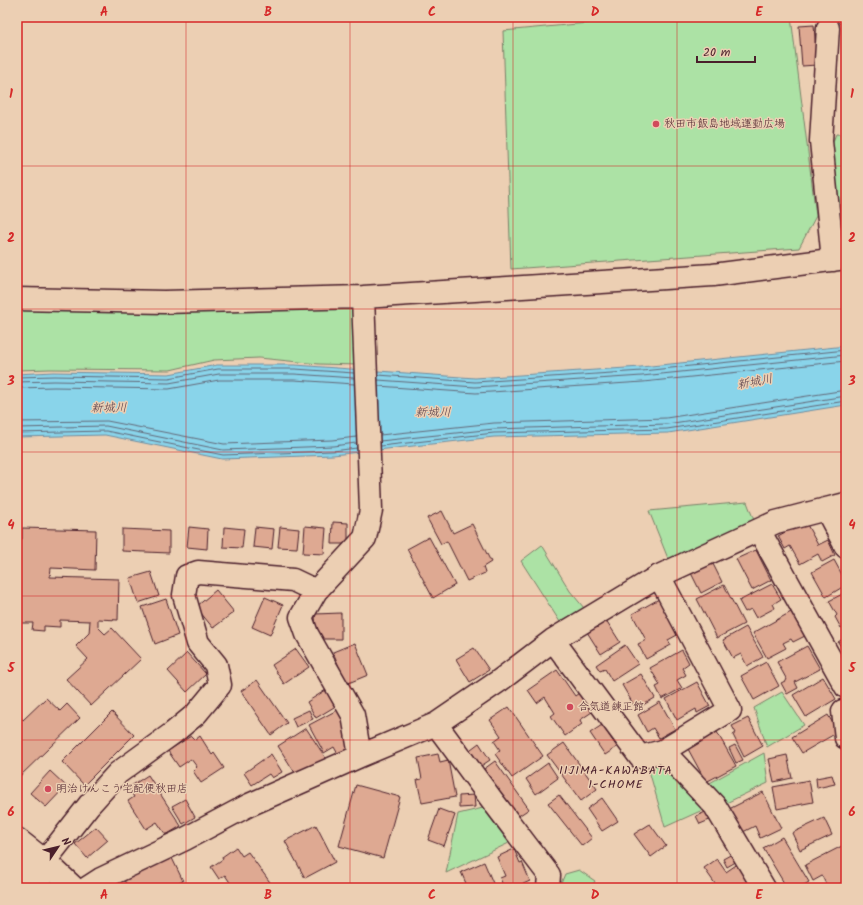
<svg xmlns="http://www.w3.org/2000/svg" width="863" height="905" viewBox="0 0 863 905" font-family="Kalam,'Klee One',sans-serif">
  <rect width="100%" height="100%" fill="#eccfb3"/>
  <filter id="ink" filterUnits="userSpaceOnUse"><feTurbulence type="fractalNoise" baseFrequency=".025" numOctaves="2"/><feDisplacementMap in="SourceGraphic" scale="8" xChannelSelector="R" yChannelSelector="G"/><feConvolveMatrix kernelMatrix="1 2 1 2 8 2 1 2 1" color-interpolation-filters="sRGB"/></filter>
  <g filter="url(#ink)">
    <path fill="#ace2a5" stroke="#7b8068" d="M592,17h199l25,199 -17,32 -288,21 -8,-238 85,-8z
      M836,134l10,1v112l-2,-2 -12,-101z
      M17,304l340,1 1,60 -39,-1 -60,-6 -45,2 -44,10 -120,-1 -33,1z
      M747,502l8,21 -86,38 -20,-50z
      M542,545l28,46 14,17 -24,14 -39,-61z
      M782,692l22,33 -37,22 -13,-39z
      M764,753l4,30 -44,21 -18,-19z
      M664,764l43,44 -42,19 -17,-60z
      M483,808l26,35 -63,30 12,-59z
      M579,870l16,11 -4,7h-32l6,-14z"/>
    <path fill="#89d4ea" stroke="#708c9e" d="M846,346v59l-178,28 -174,4 -161,18 -111,4 -117,-24 -88,2v-63l36,-2 116,2 48,-9h78l180,13 166,-11z"/>
    <g fill="none" stroke-linecap="round" stroke-linejoin="round">
      <path stroke="#636777" stroke-width="1" d="M378,375l97,7 167,-11 204,-21
        M17,377l37,-1 115,2 49,-9h77l59,4
        M378,380l97,7 167,-11 204,-21
        M17,382l37,-1 115,2 50,-9h75l60,4
        M378,386l98,7 167,-11 203,-21
        M17,388l37,-1 115,2 50,-9h75l60,4
        M17,422l90,-1 117,23 108,-4 24,-3
        M17,428l89,-2 117,24 110,-4 23,-3
        M17,433l89,-2 117,24 110,-4 24,-3
        M380,435l114,-12 172,-5 180,-28
        M380,441l114,-12 173,-5 179,-28
        M381,446l113,-13 173,-4 179,-28"/>
    </g>
    <path fill="#dea992" stroke="#4a1f2b" d="M814,25l3,40 -15,1 -3,-40z
      M442,511l11,22 19,-9 19,38 -8,5 2,6 -18,8 -20,-40 -6,3 -14,-26z
      M805,521l13,24 10,-5 7,15 -13,7 -4,-8 -18,10 -10,-18 -5,3 -7,-13z
      M333,522l15,1v21h-16z
      M305,526l21,2 -2,26 -21,-1z
      M189,527l19,2 -1,20 -20,-2z
      M224,527l20,2 -2,19 -19,-1z
      M255,527l19,2 -2,20 -19,-2z
      M280,527l19,2 -2,19 -19,-1z
      M22,528l74,2 -1,40 -44,-2 -1,9 69,2 -1,41 -20,-1v8l7,7 7,-6 29,31 -50,47 -25,-27 22,-20 -12,-13 13,-13 1,-12 -30,-1v7l-16,-1v5l-12,-1 1,-7h-16v-84h5z
      M122,529l47,2v22l-47,-2z
      M429,537l26,48 -22,13 -26,-49z
      M756,550l15,30 -19,10 -16,-31z
      M834,560l12,22v3l-20,12 -14,-25z
      M712,562l10,20 -21,11 -10,-20z
      M151,572l8,24 -21,7 -8,-25z
      M772,584l9,15 -8,5 2,4 -19,10 -5,-9 -6,3 -6,-11z
      M724,585l20,39 -27,14 -20,-39z
      M216,590l18,22 -21,16 -17,-21z
      M846,592v33l-5,3 -6,-11 2,-2 -8,-14z
      M265,597l18,8 -13,30 -18,-8z
      M166,599l12,36 -23,9 -13,-37z
      M659,599l20,35 -11,6 3,5 -25,14 -8,-15 8,-4 -14,-26z
      M791,612l14,24 -12,6 -2,-3 -8,4 3,5 -19,10 -14,-25z
      M341,613v26h-25l-1,-25z
      M606,620l14,22 -19,12 -14,-22z
      M746,627l17,30 -16,9 -6,-12 -8,4 -10,-18z
      M846,637v18l-8,-13z
      M355,643l13,32 -22,9 -13,-32z
      M625,645l13,19 -26,17 -7,-12 -5,2 -4,-6z
      M807,646l13,23 -25,13 3,6 -11,6 -6,-11 6,-3 -10,-18z
      M474,648l15,22 -19,12 -14,-23z
      M296,649l13,18 -25,17 -12,-19z
      M682,650l7,13 -7,5 4,7 -9,5 5,8 -20,11 -6,-12 4,-2 -10,-17z
      M187,653l19,21 -19,18 -19,-21z
      M766,662l13,24 -25,14 -13,-24z
      M557,670l18,26 4,-3 13,19 -12,8 2,4 -17,12 -14,-20 4,-3 -10,-16 -8,6 -9,-13z
      M641,674l14,24 -19,11 -14,-24z
      M823,677l13,22 -30,18 -13,-22z
      M257,680l30,43 -16,12 -30,-44z
      M697,682l13,24 -13,7 -1,-4 -19,11 -11,-21z
      M329,688l10,16 -23,14 -9,-16z
      M46,698l14,13 7,-7 13,14 -63,61v-65l6,6z
      M660,702l15,27 -16,9 -6,-10 -6,4 -9,-17z
      M509,707l34,49 -31,22 -17,-24 5,-4 -6,-9 7,-5 -11,-16z
      M341,708l7,14 -5,2 12,24 -16,8 -5,-9 -10,6 -15,-28z
      M309,710l4,9 -17,8 -4,-9z
      M112,712l22,23 -50,50 -22,-23z
      M828,715l10,17 -36,21 -10,-16z
      M748,718l15,28 -19,11 -11,-22 3,-2 -4,-7z
      M602,725l15,22 -12,8 -15,-22z
      M306,728l21,32 -30,16 -19,-30z
      M717,732l19,34 -30,16 -18,-33z
      M191,736l4,4 5,-4 12,19 2,-2 10,15 -23,15 -8,-12 4,-4 -6,-8 -12,8 -11,-16z
      M479,743l11,17 -12,8 -11,-16z
      M564,743l33,46 -16,12 -34,-46z
      M735,745l8,15 -7,3 -7,-15z
      M271,754l11,18 -10,6 -3,-4 -17,11 -8,-12z
      M438,754l2,8 8,-2 7,37 -33,6 -5,-23 5,-1 -4,-21z
      M787,755l5,23 -18,4 -5,-23z
      M495,761l34,48 -15,10 -34,-47z
      M548,763l10,15 -22,16 -10,-15z
      M50,771l16,15 -20,21 -16,-14z
      M148,775l33,51 -15,9 -9,-13 -11,7 -18,-28 6,-4 -6,-9z
      M832,775l3,9 -18,4 -1,-10z
      M809,780l4,22 -36,7 -4,-22z
      M356,785l44,12 -17,61 -44,-12z
      M763,792l18,36 -21,10 -5,-12 -14,7 -12,-24z
      M474,795l1,12 -16,1v-12z
      M559,795l33,43 -10,8 -34,-43z
      M602,798l16,23 -16,10 -15,-22z
      M185,799l10,18 -12,7 -11,-18z
      M439,809l16,6 -11,31 -16,-6z
      M708,811l4,8 -12,5 -4,-8z
      M824,818l8,17 -32,15 -8,-17z
      M650,824l16,22 -15,11 -17,-23z
      M316,825l19,37 -30,16 -20,-37z
      M96,827l12,13 -21,18 -12,-14z
      M782,837l27,45 -10,6h-12l-24,-40z
      M842,846l4,8v27l-15,7h-3l-6,-12 -9,5 -8,-16z
      M236,847l6,9 6,-4 24,33 -4,3h-28l-3,-4 -4,3 -8,-12 -6,4 -8,-12 12,-8 -1,-2z
      M514,849l6,14 2,-1 8,19 -9,4 1,3h-18l-4,-10 5,-2 -8,-19z
      M734,853l5,7 -12,7 -4,-8z
      M171,856l12,25 -14,7h-41l-5,-10z
      M717,859l9,13 13,-9 15,22 -5,3h-31l-14,-20z
      M484,862l11,26h-27l-7,-16z"/>
    <g fill="none" stroke-linecap="round" stroke-linejoin="round">
      <defs>
        <path id="minor" d="M828,28l-7,113 12,119
          M17,299l147,3 199,-5 350,-22 133,-17
          M826,509l20,38
          M759,530l87,157
          M659,576l71,134 -67,41 52,55 49,82
          M553,640l87,117 23,-6
          M843,711l3,27
          M436,724l56,76 57,75 -1,13
          M360,756l-7,-41 -46,-81 -6,-17 15,-26 49,-53 6,-28 -8,-213
          M45,861l44,-56 29,-32 55,-40 23,-19 24,-29 -4,-20 -18,-22 -14,-48 3,-19 11,-4 95,8 23,11
          M87,888l14,-9 84,-40 64,-34 111,-49 76,-32 63,-43 54,-41 106,-64 117,-54 50,-13 20,-5"/>
        <path id="major" d="M17,839l28,22 29,27
          M17,864l25,24"/>
      </defs>
      <use href="#minor" stroke="#4a1f2b" stroke-width="25"/>
      <use href="#major" stroke="#4a1f2b" stroke-width="25"/>
      <use href="#minor" stroke="#eccfb3" stroke-width="22"/>
      <use href="#major" stroke="#eccfb3" stroke-width="22"/>
    </g>
  </g>
  <path fill="none" stroke="#d62828" stroke-width="1" stroke-opacity="0.55" d="M186,17v871M350,17v871M513,17v871M677,17v871M17,166h829M17,309h829M17,452h829M17,596h829M17,740h829"/>
  <g fill="#d1495b" stroke="#eccfb3" stroke-width="1.5">
    <circle cx="656" cy="124" r="4"/>
    <circle cx="570" cy="707" r="4"/>
    <circle cx="48" cy="789" r="4"/>
  </g>
  <g text-anchor="middle" dominant-baseline="central" stroke-width="3" stroke-linejoin="round" paint-order="stroke">
    <g font-size="11" fill="#4a1f2b" stroke="#eccfb3" text-anchor="start">
      <text x="664" y="124">秋田市飯島地域運動広場</text>
      <text x="578" y="707">合気道錬正館</text>
      <text x="56" y="789">明治けんこう宅配便秋田店</text>
    </g>
    <g font-size="12" font-style="italic" fill="#533a48" stroke="#eccfb3">
      <text transform="translate(755 382) rotate(-11)">新城川</text>
      <text transform="translate(109 408) rotate(-1)">新城川</text>
      <text x="433" y="412">新城川</text>
    </g>
    <g font-size="12" letter-spacing="1" fill="#4a1f2b" stroke="#eccfb3">
      <text x="616" y="770">IIJIMA-KAWABATA<tspan x="616" dy="14">1-CHOME</tspan></text>
    </g>
  </g>
  <rect width="863" height="905" fill="none" stroke="#eccfb3" stroke-width="44"/>
  <g transform="translate(58 847) rotate(55)" stroke="#eccfb3" stroke-width="3" paint-order="stroke">
  <path d="M0-3L7 15L0 10L-7 15Z" fill="#4a1f2b"/>
  <text y="-6" font-size="11" font-weight="bold" text-anchor="middle" fill="#4a1f2b">N</text>
  </g>
  <path d="M697 56v6h58v-6" fill="none" stroke="#4a1f2b" stroke-width="2"/>
  <text x="703" y="56" font-size="12" fill="#4a1f2b" stroke="#eccfb3" stroke-width="3" paint-order="stroke">20 m</text>
  <rect x="22" y="22" width="819" height="861" fill="none" stroke="#d62828" stroke-width="1.5"/>
  <g font-size="13" text-anchor="middle" font-weight="bold" fill="#d62828">
    <text x="104" y="16">A</text>
    <text x="268" y="16">B</text>
    <text x="432" y="16">C</text>
    <text x="595" y="16">D</text>
    <text x="759" y="16">E</text>
    <text x="11" y="98">1</text>
    <text x="852" y="98">1</text>
    <text x="11" y="242">2</text>
    <text x="852" y="242">2</text>
    <text x="11" y="385">3</text>
    <text x="852" y="385">3</text>
    <text x="11" y="529">4</text>
    <text x="852" y="529">4</text>
    <text x="11" y="672">5</text>
    <text x="852" y="672">5</text>
    <text x="11" y="816">6</text>
    <text x="852" y="816">6</text>
    <text x="104" y="899">A</text>
    <text x="268" y="899">B</text>
    <text x="432" y="899">C</text>
    <text x="595" y="899">D</text>
    <text x="759" y="899">E</text>
  </g>
</svg>
